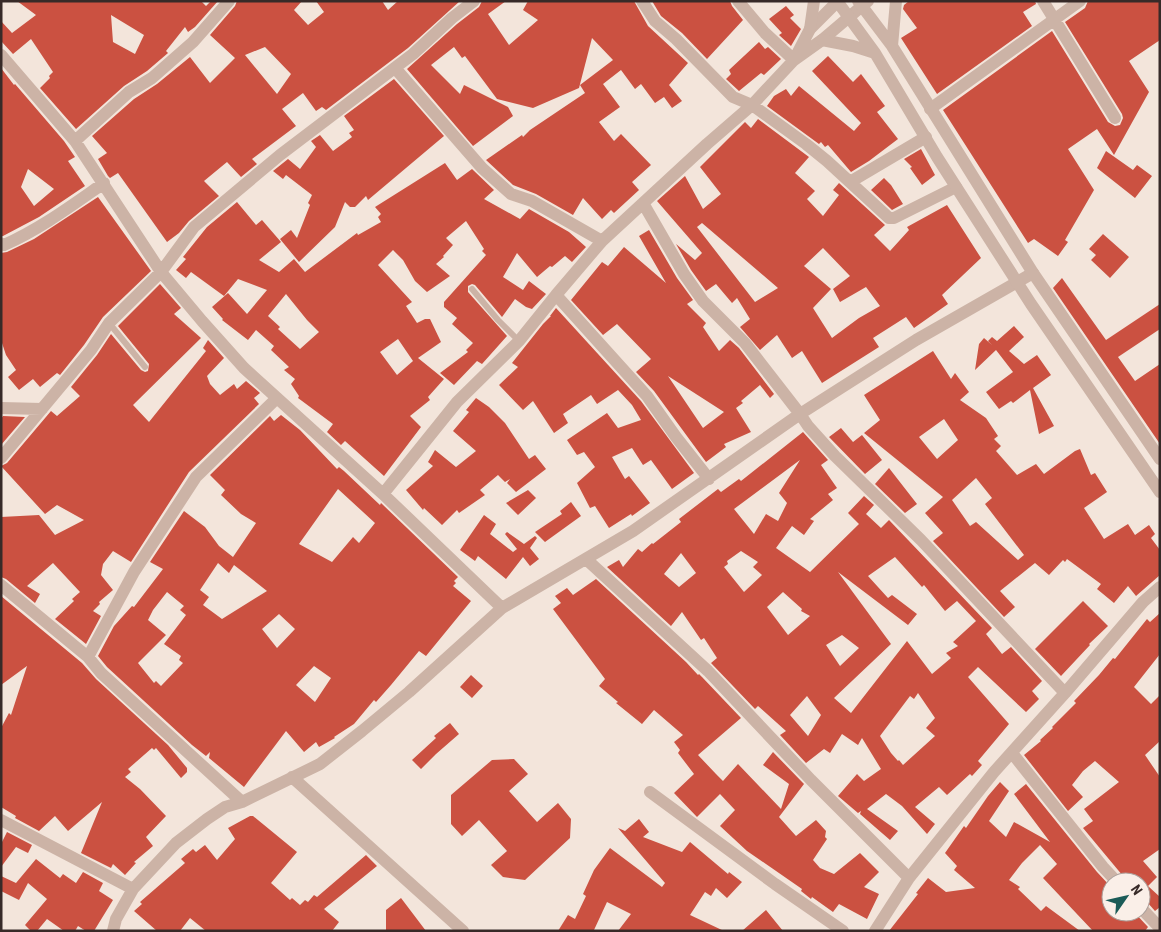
<svg xmlns="http://www.w3.org/2000/svg" width="1161" height="932" viewBox="0 0 1161 932" font-family="'Roboto Condensed',sans-serif">
  <rect width="100%" height="100%" fill="#f3e5db"/>
  <path fill="#cb5141" fill-rule="evenodd" d="M17,1h184l5,5 5,-5h7l-23,26 -7,5 -3,-5 -19,24 2,2 -21,18 -23,15 -48,43 -36,-41 10,-10 -1,-2 4,-4 -22,-33 -18,15 -12,-13v-20l11,12 24,-18zM111,15l33,20 -9,19 -22,-12z
    M237,1h65l-8,9 14,15 16,-13 -8,-11h66l6,9 10,-9h62l-52,47 -82,62 -4,-3 -6,4 -13,-18 -21,16 14,17 -44,33 5,5 -16,13 -14,-15 -23,19 15,15 -30,25 -10,12 -12,9 -49,-69 -8,5 -2,-2 -10,-17 9,-6 -15,-17 42,-37 23,-15 33,-27 20,26 25,-25 -25,-23 25,-29zM265,47l26,27 -14,20 -32,-39z
    M482,1h24l-18,13 21,31 29,-25 -15,-10 5,-9h106l14,25 40,37 -19,22 13,16 -10,7 -8,-11 -9,6 -14,-19 -6,5 -14,-19 -18,14 17,23 -21,15 15,19 7,-7 30,31 -19,17 7,8 -25,23 -3,-3 -9,9 -19,-21 -10,17 -37,-21 -23,-9 -27,-25 36,-25 1,2 7,-7 55,-37 -5,-8 33,-25 -21,-22 -13,50 -46,20 -36,-9 -32,-43 -3,2 -8,-11 -23,18 29,29 4,-9 44,22 5,9 -40,30 -66,-77 50,-45 22,-17z
    M652,1h78l2,5 11,14 -36,39 -25,-26 -21,-17z
    M909,1h126l1,3 -13,8 9,14 -95,68 -36,-56 16,-10 -14,-19 1,-4z
    M1088,1h72v39l-31,21 20,31 -35,63 -17,-26 -29,20 26,41 -29,50 3,2 -10,14 -24,-17 -6,4 -85,-133 109,-79 56,91 7,4 5,-1 3,-7 -1,-4 -57,-92 20,-14z
    M786,6l8,9 -4,3 11,11 -10,17 -12,-11 3,-2 -13,-14z
    M759,42l6,7 3,-2 13,12 -17,16 -3,-2 -22,18 -13,-12 5,-5 -2,-4z
    M828,56l25,26 8,-8 24,32 -8,6 21,27 -29,22 -18,11 -23,-27 -3,2 -4,-5 -2,2 -52,-38 7,-10 12,-7 5,7 8,-10 55,45 7,-8 -49,-52z
    M1,68l13,17 1,-1 49,57 11,16 -7,4 17,25 -46,31 -36,19h-2zM28,169l26,20 -20,17 -13,-19z
    M394,79l50,57 -76,64 -2,-4 -11,11h-5l-5,-5 -10,25 -36,35 -19,-23 11,-9 6,8 13,-33 -2,-2 4,-8 -26,-20 -3,4 -10,-8 15,-12 12,10 16,-22 -5,-6 9,-6 13,16 19,-14 -3,-4 5,-3 -10,-14z
    M758,119l51,38 -14,16 20,18 -8,8 16,17 16,-21 -6,-5 6,-7 46,42 -11,10 16,16 19,-21 -2,-3 40,-22 34,53 -39,37 6,9 -34,24 -8,-11 -33,21 6,9 -57,36 -20,-32 -10,7 -15,-23 -17,15 -20,-23 10,-8 -13,-21 -5,5 -16,-19 -10,7 -15,-21 -15,-26 19,16 7,-7 -45,-52 28,-25 18,33 18,-15 -21,-27 45,-45 6,6zM702,223l76,65 -23,14 -58,-75zM823,248l27,28 -17,13 7,13 26,-15 14,19 -21,12 -27,20 -19,-30 18,-19 -27,-23z
    M921,149l14,26 -13,10 -12,-17 2,-1 -8,-8z
    M1106,151l27,19 4,-5 15,11 -17,22 -38,-30z
    M445,163l12,17 15,-11 22,21 -10,9 36,20 9,-10 40,23 17,15 -14,15 -7,-6 -13,11 -2,-1 -13,11 -20,-24 -14,24 20,13 6,-9 17,13 -14,15 -6,-2 -11,-8 -13,18 -27,-32 -3,-1 -4,2v6l39,44 -25,28 -5,-3 -23,24 -14,-12 28,-21 -2,-2 7,-7 -21,-19 5,-6 -13,-11v-5l42,-47 -4,-4 2,-2 -18,-28 -20,17 7,7 -10,11 1,1 -8,7 14,12 -23,16 -12,-11 -12,-21 -10,-10 -15,15 34,37 -6,4 11,17 8,-4h5l11,23 -23,16 26,21 -16,18 2,3 -20,16 11,11 -37,49 -39,-35 -4,4 -14,-13 6,-8 -35,-26 1,-2 -8,-12 4,-5 -11,-9 5,-3 -18,-17 3,-4 -18,-16 -8,10 -26,-20 1,-1 -11,-12 16,-14 19,21 20,-24 -29,-11 -14,17 -33,-24 -5,6 -10,-8 10,-11 -3,-2 24,-30 30,-25 19,23 6,-5 19,22 -22,18 20,12 15,-13 11,13 52,-39 1,2 23,-13 -3,-5 3,-3 -6,-7zM286,294l21,26 12,12 -19,17 -22,-20 2,-2 -12,-11zM398,339l15,22 -16,14 -17,-23z
    M884,178l7,7 12,19 -11,6 -21,-20z
    M98,197l53,74 -48,46 -19,28 -24,30 -3,-2 -17,14 -7,-8 -14,11 -11,-13 8,-7 -10,-15 -5,-15v-87l6,-1 27,-13z
    M649,230l28,48 16,22 -6,4 19,19 -3,4 16,24 11,-11 9,8 35,46 -4,4 -10,-13 -19,16 2,2 -7,5 15,24 -27,12 2,3 -20,15 -52,-71 -18,-19 15,-13 -34,-35 -14,11 -32,-35 31,-38 6,4 16,-19 42,36 -27,-47zM668,376l56,36 -21,16z
    M1103,234l26,23 -19,21 -19,-18 5,-5 -7,-6z
    M1062,278l44,62 54,-36v25l-42,28 17,24 25,-17v80l-107,-156z
    M160,284l21,24 -7,6 27,24 -68,67 16,17 57,-71 -3,-3 5,-8 16,18 -17,18 3,8 10,11 14,-11 3,5 9,-8 14,12 -6,5 5,6 -70,68 -58,90 -18,-11 -10,13 -2,11 12,15 -14,12 1,2 -7,7 8,5 -15,28 -31,-25 19,-18 -2,-2 8,-7 -27,-29 -26,23 13,8 -5,9 -29,-24 -5,-2v-60l38,-2 16,20 29,-15 -27,-15 -12,9 -44,-48 6,-3 44,-52 6,5 23,-20 -9,-9 26,-32 14,-21 30,36 4,2 3,-1 1,-7 -31,-38z
    M556,308l85,93 53,72 -22,16 -21,-29 -8,5 -11,-17 -20,9 13,22 4,-3 21,27 -18,13 -1,-2 -22,14 -14,-22 -5,2 -13,-25 18,-16 -11,-15 -7,3 -10,-15 40,-27 11,15 23,-8 -9,-15 -14,-15 -21,14 -6,-9 -28,19 5,9 -14,10 -21,-32 -10,9 -24,-25 19,-18 -6,-4 31,-39 8,-8h-1z
    M1014,326l10,11 -15,14 15,13 13,-9 14,20 -18,13 21,38 -15,8 -9,-44 -17,13 -2,-2 -12,8 -13,-17 27,-20 -17,-22 -21,20 4,-26 5,-6 8,7 -4,-4 4,-4 5,4z
    M933,351l18,28 4,-6 14,19 -9,8 26,18 12,18 -4,3 7,7 -5,5 21,24 19,-11 8,10 31,-23 5,-2 11,26 4,-2 12,19 -23,16 20,31 24,-15 7,11 14,-10 6,9 -4,4 9,12v25l-24,21 -8,-10 -14,17 -17,-14 4,-5 -34,-25 -2,3 -2,-2 -14,15 -14,-12 -35,28 15,16 -11,10 -71,-76 10,-8 -18,-20 18,-16 -79,-64 16,-13 -16,-25zM944,419l14,21 -21,19 -18,-22zM976,478l16,20 -7,6 39,51 -6,5 -42,-38 -6,4 -18,-26z
    M476,398l13,9 16,16 24,36 6,-4 11,14 -30,23 -9,-9 3,-4 -5,3 -7,-7 -18,15 5,5 -26,18 -2,-3 -15,15 -18,-17 -1,2 -17,-20 27,-24 -5,-4 7,-12 21,17 20,-16 -23,-20 16,-19 -3,-2z
    M281,415l19,15 37,39 2,-2 5,4 36,34 1,-2 77,74 -4,4 2,2 -3,3 18,15 -45,55 -7,-5 -28,34 -15,17 -2,-2 -20,24 -20,13 1,1 -16,9 -3,-5 -12,10 -18,-21 -42,56 -35,-29 1,-6 -4,4 -14,-11 -85,-78 -9,-11 16,-30 18,-20 2,1 29,-38 -13,-7 34,-51 21,16 14,19 14,11 23,-34 -15,-9 -20,-19 4,-5 -15,-15 60,-59 4,5zM338,489l37,34 -16,20 -6,-6 -21,25 -33,-18zM218,563l11,10 5,-8 33,26 -45,28 -19,-14 6,-8 -9,-7zM167,592l17,14 -4,4 6,5 -22,29 17,12 -2,4 4,3 -22,23 -5,-5 -2,2 -16,-20 28,-28 -18,-15 5,-10zM279,614l16,15 -18,19 -15,-19zM314,666l17,12 -16,24 -19,-17z
    M3,416l22,1 -24,28v-26z
    M841,428l12,14 9,-7 20,25 -17,14 -36,-37z
    M803,432l25,28 -7,5 16,23 -9,6 5,6 -23,19 4,2 -10,14 -12,-9 -16,22 34,24 49,-48 -11,-11 16,-17 10,9 -8,9 15,14 8,-8 103,108 -6,6 16,20 9,-7 31,34 -10,10 7,8 -13,13 -48,-45 -10,10 41,47 -31,37 4,4 -10,11 -2,-2 -23,21 -8,-8 -24,20 20,17 -8,10 -25,-28 -16,-12 -19,15 31,22 -8,9 -30,-26 1,-3 -3,2 -20,-17 19,-22 7,7 17,-12 -19,-31 -4,7 -16,-11 -12,19 -6,-4 -18,14 -26,-28 6,-4 -28,-25 -3,3 -44,-46 6,-5 -13,-20 -3,2 -19,-28 -11,14 -64,-59 12,-7 4,7 15,-18 4,3 10,-9 1,1 28,-22 -2,-3 39,-30 3,3 18,-13 2,2zM800,460l-21,33 8,10 -9,18 -12,-7 -12,20 -20,-25zM741,551l17,11 -5,5 9,8 -18,17 -20,-25 4,-3 -1,-3zM681,553l15,20 -17,14 -15,-13zM895,557l27,30 2,-2 21,26 12,-10 19,20 -23,21 5,4 -12,7 5,5 -19,16 -25,-33 -56,72 -17,-15 57,-54 -53,-72 70,53 9,-11 -25,-19 -4,3 -20,-22zM783,592l19,17 -1,2 9,5 -22,19 -21,-28zM842,635l17,13 -19,18 -14,-21zM918,693l17,25 -9,10 9,8 -32,29 -4,-5 -1,1 -7,-8 -11,-17 30,-40 4,3zM807,696l14,19 -13,21 -18,-21z
    M889,468l28,36 -12,9 -30,-29z
    M528,490l8,8 -18,17 -12,-12z
    M571,502l10,14 -36,26 -10,-10 27,-18 -2,-3z
    M484,515l12,9 -6,10 23,18 4,-3 -12,-15 2,-2 17,12 11,-8 2,2 -7,10 9,11 -9,7 -7,-9 -17,22 -28,-23 -3,5 -15,-11z
    M596,579l90,83 12,13 1,-1 3,3 39,41 -43,37 18,19 7,7 15,-17 43,45 8,-25 -26,-19 10,-13 31,32 -25,33 17,19 20,-16 10,11 -1,6 2,2 -14,21 7,8 14,6 26,-21 19,19 -15,15 15,7 -12,25 -28,-15 -6,8 -21,-15 -1,2 -10,-8 1,-2 -55,-38 -27,-25 15,-16 -15,-16 -23,23 -23,-24 20,-19 -16,-21 2,-3 -6,-8 9,-7 -29,-25 -12,14 -26,-21 2,-1 -19,-16 6,-7 -52,-70 8,-6 -6,-7 12,-8 6,7z
    M1,596l81,67 14,16 72,66 19,23v4l-6,6 -25,-30 -2,2 -2,-2 -24,21 3,3 -6,5 15,12 26,27 -20,21 7,9 -19,16 2,1 -11,12 -12,-11 -2,4 -30,-15 21,-51 -34,29 -13,-15 -16,15 -24,-13 1,-2 -15,-9v-79l8,-15 2,2 16,-49 -26,19z
    M1083,601l25,25 -19,18 1,1 -29,31 -26,-27z
    M1160,613v41l-26,33 17,17 9,-9v46l-15,14 15,22v72l-17,12 14,16 -9,9 12,11v10l-5,4 -8,-9 -6,-2v-18h-16l-2,-6 -40,-48 10,-7 -9,-12 35,-27 -24,-21 -12,10 -11,14 11,12 -15,14 -44,-56 17,-14 -1,-1 13,-12 -1,-1 24,-24 -2,-2 25,-26 14,-17 2,1 32,-40 3,3z
    M471,675l12,11 -11,12 -12,-11z
    M450,723l9,11 -23,20 -15,15 -9,-9 24,-22 -2,-2z
    M514,759l14,15 -19,17 28,31 21,-19 13,16 -1,19 -45,42 -22,-3 -12,-12 16,-14 -28,-31 -17,16 -11,-12v-29l41,-35z
    M1000,782l9,9 -20,30 17,16 8,-15 36,20 -36,-48 12,-10 71,88 14,15v25h23l14,15 -3,4h-52l-50,-53 14,-14 -17,-19 -18,18 -13,17 11,7 -2,2 23,22 5,-5 34,25h-191l29,-37 -2,-1 12,-15 18,14 29,-4 -21,-18 3,-4 -12,-13 19,-27 2,2 22,-32z
    M250,816h3l44,36 -26,31 19,17 2,-2 8,7 5,-5 3,2 6,-7 3,2 49,-42 11,11 -53,43 15,13 -7,9h-126l-16,-13 -10,13h-23l-23,-20 8,-7 -2,-2 45,-39 -4,-4 12,-10 3,3 9,-7 12,15 18,-21 -7,-11z
    M639,819l10,13 -6,5 39,15 8,-10 38,32 1,-2 13,10 -15,16 -11,-10 -5,8 -6,-4 -15,23 34,16h-106l13,-17 -24,-12 -13,28 2,1h-38l10,-16 7,4 11,-23 -3,-2 11,-24 16,-22 52,39 3,-4 -47,-55 7,3z
    M7,832l25,13 -4,8 -12,-6 -15,20v-23z
    M36,859l24,19 3,-4 13,9 7,-11 20,11 -4,8 14,9 -19,31h-8l-8,-5 -3,5h-11l-17,-12 -10,12h-6l-6,-6 22,-26 -19,-16 -9,17 -18,-9v-15l15,7z
    M401,898l25,33h-40v-21z
    M766,910l17,21h-41z"/>
  <g fill="none" stroke-linecap="round" stroke-linejoin="round">
    <path stroke="#ccb3a6" stroke-width="6" d="M472,289l26,31 21,21
      M109,323l36,44"/>
    <path stroke="#ccb3a6" stroke-width="12" d="M642,1l13,20 21,18 57,58 19,8 54,39 21,17 62,57h5l62,-31
      M738,1l27,32 29,27
      M1043,1l72,117
      M1,55l74,86 86,131 41,49 42,47 139,126 119,114
      M795,58l15,-29 28,-28
      M395,68l87,100 29,26 21,7 70,40
      M930,109l150,-108
      M75,141l54,-49 23,-14 41,-36 36,-41
      M850,182l76,-45
      M643,203l41,71 19,27 42,42 55,71 8,12 27,30 86,84 144,153
      M1,244l3,1c36,-16 67,-39 100,-62
      M556,295l91,101 29,41 33,42
      M1,408l41,1
      M1,458l90,-108 18,-27 52,-51 33,-45 86,-72 133,-101 39,-36 22,-17
      M383,494l74,-92 62,-61 37,-46 46,-54 105,-97 45,-39 42,-45 28,-20 46,-39
      M586,559l122,112 103,109 98,98
      M1,585l87,72 13,16 141,129
      M88,657l46,-85 62,-95 81,-79
      M1012,753l91,114 14,15
      M292,777l171,154
      M650,792l125,92 68,47
      M1,820l132,69
      M1141,908l19,20
      M113,931l3,-12 17,-30 43,-46 31,-24 18,-12 17,-5 78,-38 42,-33 47,-39 93,-84 131,-77 167,-117 116,-74 117,-67
      M875,931l34,-53 85,-106 71,-79 78,-91 17,-15"/>
    <path stroke="#ccb3a6" stroke-width="12" d="M837,1l38,52 62,104 94,147 129,188
      M858,1l34,45 141,227 127,186
      M810,29l4,-28
      M822,40l31,6 22,7
      M892,46l4,-45"/>
  </g>
  <rect width="1161" height="932" fill="none" stroke="#372a28" stroke-width="5"/>
  <g transform="translate(1126 897) rotate(56)"><circle r="24" fill="#faefe8" stroke="#aca09b"/>
  <path d="M0-4L9 19L0 12L-9 19Z" fill="#1b5b57"/>
  <text y="-8" font-size="14" font-weight="bold" text-anchor="middle" fill="#372a28">N</text>
  </g>
</svg>
